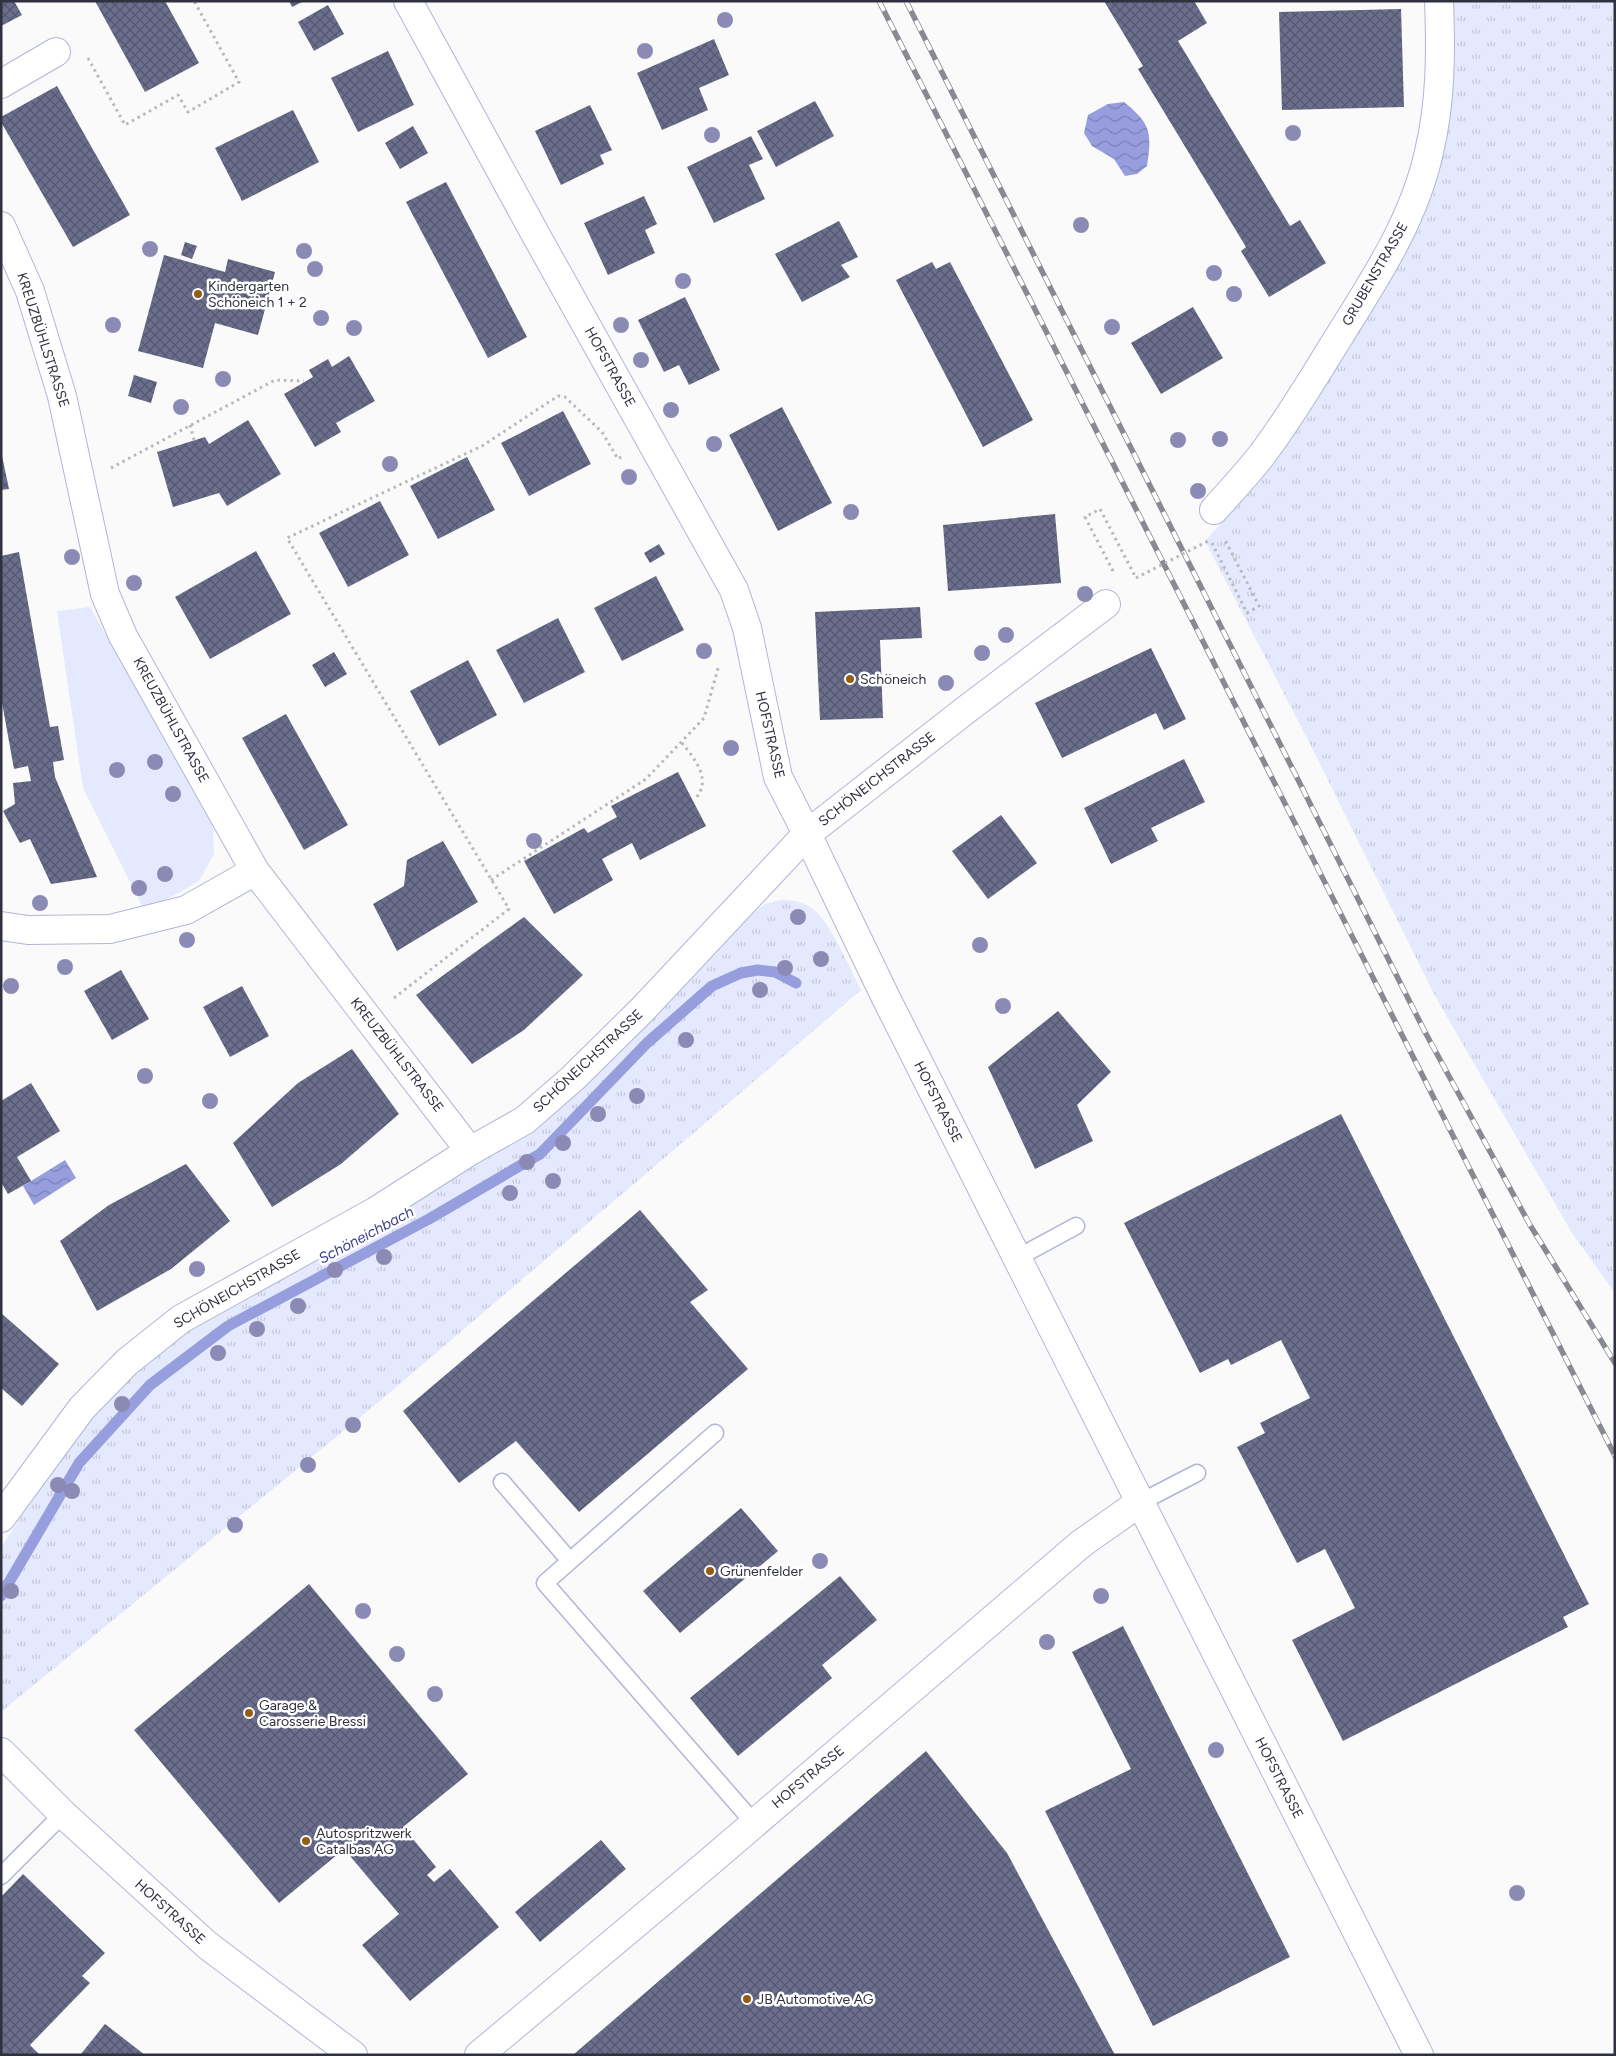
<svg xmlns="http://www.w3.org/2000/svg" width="1616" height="2056" viewBox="0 0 1616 2056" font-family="Figtree,sans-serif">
  <defs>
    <pattern id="grass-tufts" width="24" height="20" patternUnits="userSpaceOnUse" patternTransform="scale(1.25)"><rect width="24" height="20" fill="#e5e9fd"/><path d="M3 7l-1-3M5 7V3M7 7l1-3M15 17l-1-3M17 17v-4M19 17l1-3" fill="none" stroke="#c5c8da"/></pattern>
    <pattern id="water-waves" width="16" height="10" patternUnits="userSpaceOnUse" patternTransform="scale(1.25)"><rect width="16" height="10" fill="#969ede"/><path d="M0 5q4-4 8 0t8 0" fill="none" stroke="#7b81b5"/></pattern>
    <pattern id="building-cross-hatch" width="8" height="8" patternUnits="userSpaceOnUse" patternTransform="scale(1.25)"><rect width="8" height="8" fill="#6b6f8d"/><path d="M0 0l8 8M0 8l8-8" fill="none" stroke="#54576e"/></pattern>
  </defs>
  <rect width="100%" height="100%" fill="#fafafa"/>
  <path fill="url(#grass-tufts)" d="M1452,1h163v1292l-43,-60 -137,-237 -124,-250 -106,-205 48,-53 38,-51 92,-145 31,-57z
    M780,900c10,0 21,1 30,7 20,12 39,61 51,83l-487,416 -373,306v-164l65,-102 44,-52 90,-75 303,-170 38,-23 211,-212 13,-10z"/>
  <path fill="#e5e9fd" d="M90,607l123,220 1,27 -15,27 -54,31 -62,-124 -26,-177z"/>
  <path fill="url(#water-waves)" d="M1124,102c27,22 28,30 23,64l-10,8 -12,2 -11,-17 -22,-13 -8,-13 4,-18 20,-11z
    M65,1160l11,18 -42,27 -11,-19z"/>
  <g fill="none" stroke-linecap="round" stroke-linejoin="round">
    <path stroke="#969ede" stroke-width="11" d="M1,1596l78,-133 71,-78 78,-59 201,-107 111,-65 107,-111 65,-57 29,-13 17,-3 17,2 21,11"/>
  </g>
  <path fill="url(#building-cross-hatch)" d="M1,1h13l8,14 -21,11z
    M95,1h70l34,62 -54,29z
    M289,1h15l-12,6z
    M1104,1h90l13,22 -29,18 112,185 10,-6 26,43 -57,34 -28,-46 5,-4 -108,-178 5,-3z
    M328,5l16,29 -30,17 -16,-29z
    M1401,9l3,98 -122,3 -3,-98z
    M714,39l15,36 -30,13 9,22 -46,20 -25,-57z
    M388,51l26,54 -56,27 -27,-54z
    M57,86l73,129 -57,32 -72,-125v-5z
    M815,101l19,35 -58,31 -19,-36z
    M590,105l22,45 -12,5 4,9 -43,21 -26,-54z
    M293,110l26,52 -77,39 -27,-53z
    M413,126l15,27 -28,16 -15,-26z
    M751,136l12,23 -14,6 16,34 -51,24 -27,-56z
    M446,182l81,155 -39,21 -82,-156z
    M644,196l13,28 -12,6 10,23 -47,22 -24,-52z
    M839,221l19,36 -17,8 9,12 -48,25 -27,-48z
    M185,242l12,4 -5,13 -11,-4z
    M164,255l61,17 3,-13 47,13 -17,63 -43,-12 -12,45 -65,-17z
    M932,262l4,7 14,-7 83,158 -50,27 -87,-167z
    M685,297l35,73 -31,15 -10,-20 -15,7 -26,-52z
    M1193,307l30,51 -62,36 -30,-51z
    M349,356l26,45 -39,22 5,9 -26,15 -31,-53 29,-17 -4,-7 19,-11 4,8z
    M134,375l23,7 -6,21 -23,-7z
    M782,407l50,96 -54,28 -49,-96z
    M563,411l28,53 -62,32 -28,-53z
    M248,420l33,54 -54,32 -8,-13 -46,14 -16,-55 48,-15 4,7z
    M1,451l8,38 -8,1z
    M467,457l28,53 -57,29 -28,-53z
    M380,501l29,54 -61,32 -29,-54z
    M1055,514l6,69 -113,8 -5,-66z
    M659,544l6,10 -15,9 -6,-10z
    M256,551l35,63 -81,45 -35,-62z
    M19,552l31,175 8,-1 6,34 -11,2 2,15 42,100 -46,7 -21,-45 -10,4 -17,-32 12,-7 -2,-21 18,-2 -3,-15 -14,3 -13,-72v-141z
    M656,576l28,54 -62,31 -28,-53z
    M920,607l2,31 -42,2 3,78 -63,2 -5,-108z
    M558,618l27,54 -61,31 -28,-53z
    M1151,648l35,71 -22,11 -8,-17 -94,45 -27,-55z
    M334,652l13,22 -22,13 -13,-22z
    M468,660l29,55 -58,31 -29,-55z
    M286,714l62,111 -44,25 -62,-112z
    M1184,759l21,43 -54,26 7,13 -47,23 -27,-56z
    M678,772l28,54 -66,34 -8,-17 -30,16 11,21 -59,34 -30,-53 60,-33 4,5 29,-16 -6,-11z
    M1001,815l36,48 -49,36 -36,-48z
    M443,841l35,61 -81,49 -24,-47 31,-18 3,-26z
    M524,917l59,58 -59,55 -52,34 -56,-69z
    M121,970l28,49 -37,21 -28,-49z
    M242,986l27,50 -39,21 -27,-50z
    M1058,1011l53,61 -34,33 16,36 -58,28 -47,-102z
    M352,1049l47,65 -58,50 -69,43 -39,-64 65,-60z
    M31,1083l29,48 -43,26 14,24 -23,13 -7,-12v-81z
    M1341,1114l248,490 -26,13 5,10 -225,114 -51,-101 63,-32 -30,-59 -28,14 -60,-116 28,-14 -5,-10 50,-25 -29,-58 -50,25 -3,-6 -28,14 -76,-150z
    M186,1164l44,57 -59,48 -74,42 -37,-70 49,-36z
    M640,1210l68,80 -18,12 58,67 -169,143 -63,-71 -57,42 -56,-72z
    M1,1313l58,51 -37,42 -21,-18z
    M741,1508l37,43 -98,82 -37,-42z
    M840,1576l37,44 -55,45 10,13 -94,78 -48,-58z
    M309,1584l159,190 -65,53 33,40 -9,8 7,7 16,-13 49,58 -89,74 -48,-56 37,-31 -55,-65 -65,54 -145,-173z
    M1123,1626l167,331 -137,69 -108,-215 86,-42 -59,-117z
    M926,1751l81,102 108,202h-542z
    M601,1840l25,29 -86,73 -25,-30z
    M23,1874l82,79 -23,23 8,7 -60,62 10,10h-39v-158z
    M105,2024l40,31 -64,-1z"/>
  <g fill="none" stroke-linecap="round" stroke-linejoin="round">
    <defs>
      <path id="service" d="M1017,1258l59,-32
        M715,1433l-170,150 209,240
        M502,1482l68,79
        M1139,1503l58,-30
        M1,1876l62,-62"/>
      <path id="minor" d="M408,1l129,236 197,353 13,38 31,149 29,57 79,164 533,1057
        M1,84l55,-32
        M1,226l29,65 32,105 43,198 18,42 132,235 215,280
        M1214,510c16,-18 32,-35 47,-54 29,-38 54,-81 79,-121 36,-58 74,-115 89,-183 12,-51 12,-99 10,-151
        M1,926l27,4 82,-1 76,-19 69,-39
        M1,1518l81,-110 45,-46 54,-43 195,-108 94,-60 55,-31 48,-42 69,-68 165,-176 160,-125 139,-105
        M1,1752l62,62 144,131 146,110
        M479,2055l228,-191 375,-321 57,-40"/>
    </defs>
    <use href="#service" stroke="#b0b6d7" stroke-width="19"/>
    <use href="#minor" stroke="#b0b6d7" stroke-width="30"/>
    <path stroke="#b8b8bd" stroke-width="3" stroke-dasharray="2.5 4" stroke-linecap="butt" d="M88,58l37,67 53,-30 10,17 51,-30 -45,-81
      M190,425l4,15
      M111,468l164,-88 29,1
      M1212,543l35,70 12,-7 -34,-66
      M1113,571l-28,-54 15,-8 36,69
      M682,743c12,15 30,36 14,55
      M491,880l155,-101 58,-61 15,-53
      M394,998l115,-89 -222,-371 195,-92 76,-50 7,1 37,35 16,27 3,-2"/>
    <use href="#service" stroke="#fff" stroke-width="16"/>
    <use href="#minor" stroke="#fff" stroke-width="28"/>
    <defs>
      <path id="rail" d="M879,1l736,1455
        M906,1l519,1031 105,193 85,138"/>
    </defs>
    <use href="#rail" stroke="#888a91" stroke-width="5.5"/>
    <use href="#rail" stroke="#fff" stroke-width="4" stroke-dasharray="11" stroke-linecap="butt"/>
    <path stroke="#b8b8bd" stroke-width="3" stroke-dasharray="2.5 4" stroke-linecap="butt" d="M1136,578l74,-38"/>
  </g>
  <g fill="#8b8ab4">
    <circle cx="725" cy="20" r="8"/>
    <circle cx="645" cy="51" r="8"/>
    <circle cx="1293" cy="133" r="8"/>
    <circle cx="712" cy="135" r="8"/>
    <circle cx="1081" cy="225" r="8"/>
    <circle cx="150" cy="249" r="8"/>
    <circle cx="304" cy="251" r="8"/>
    <circle cx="315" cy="269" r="8"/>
    <circle cx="1214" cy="273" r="8"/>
    <circle cx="683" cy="281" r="8"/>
    <circle cx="1234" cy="294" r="8"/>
    <circle cx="321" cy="318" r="8"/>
    <circle cx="113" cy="325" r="8"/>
    <circle cx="621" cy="325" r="8"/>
    <circle cx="1112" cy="327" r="8"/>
    <circle cx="354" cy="328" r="8"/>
    <circle cx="641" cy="360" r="8"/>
    <circle cx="223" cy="379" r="8"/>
    <circle cx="181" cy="407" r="8"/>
    <circle cx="671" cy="410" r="8"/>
    <circle cx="1220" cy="439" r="8"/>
    <circle cx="1178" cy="440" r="8"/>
    <circle cx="714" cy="444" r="8"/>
    <circle cx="390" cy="464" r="8"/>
    <circle cx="629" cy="477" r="8"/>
    <circle cx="1198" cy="491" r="8"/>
    <circle cx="851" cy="512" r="8"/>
    <circle cx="72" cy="557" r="8"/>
    <circle cx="134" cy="583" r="8"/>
    <circle cx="1085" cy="594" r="8"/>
    <circle cx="1006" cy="635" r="8"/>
    <circle cx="704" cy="651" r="8"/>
    <circle cx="982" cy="653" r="8"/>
    <circle cx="946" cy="683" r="8"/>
    <circle cx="731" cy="748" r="8"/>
    <circle cx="155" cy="762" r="8"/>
    <circle cx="117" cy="770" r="8"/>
    <circle cx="173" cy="794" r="8"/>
    <circle cx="534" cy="841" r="8"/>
    <circle cx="165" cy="874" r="8"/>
    <circle cx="139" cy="888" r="8"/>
    <circle cx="40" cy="903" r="8"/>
    <circle cx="798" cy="917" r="8"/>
    <circle cx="187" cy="940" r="8"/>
    <circle cx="980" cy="945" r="8"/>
    <circle cx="821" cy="959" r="8"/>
    <circle cx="65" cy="967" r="8"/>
    <circle cx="785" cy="968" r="8"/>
    <circle cx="11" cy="986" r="8"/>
    <circle cx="760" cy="990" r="8"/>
    <circle cx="1003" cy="1006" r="8"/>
    <circle cx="686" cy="1040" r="8"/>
    <circle cx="145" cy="1076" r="8"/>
    <circle cx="637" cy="1096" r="8"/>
    <circle cx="210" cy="1101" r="8"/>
    <circle cx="598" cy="1114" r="8"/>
    <circle cx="563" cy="1143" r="8"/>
    <circle cx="527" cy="1162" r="8"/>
    <circle cx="553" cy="1181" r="8"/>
    <circle cx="510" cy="1193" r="8"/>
    <circle cx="384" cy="1257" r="8"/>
    <circle cx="197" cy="1269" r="8"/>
    <circle cx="335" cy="1270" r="8"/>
    <circle cx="298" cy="1306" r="8"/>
    <circle cx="257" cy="1329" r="8"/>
    <circle cx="218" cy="1353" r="8"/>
    <circle cx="122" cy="1404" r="8"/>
    <circle cx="353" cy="1425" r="8"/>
    <circle cx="308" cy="1465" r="8"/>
    <circle cx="58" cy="1485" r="8"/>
    <circle cx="72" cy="1491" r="8"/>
    <circle cx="235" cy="1525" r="8"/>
    <circle cx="820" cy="1561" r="8"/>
    <circle cx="11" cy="1591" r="8"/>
    <circle cx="1101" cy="1596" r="8"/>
    <circle cx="363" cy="1611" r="8"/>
    <circle cx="1047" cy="1642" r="8"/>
    <circle cx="397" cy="1654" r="8"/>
    <circle cx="435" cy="1694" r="8"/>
    <circle cx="1216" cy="1750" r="8"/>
    <circle cx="1517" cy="1893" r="8"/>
  </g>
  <g fill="#935e14" stroke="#fff" stroke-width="2">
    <circle cx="198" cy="294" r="5"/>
    <circle cx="850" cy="679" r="5"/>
    <circle cx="710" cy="1571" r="5"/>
    <circle cx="249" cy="1713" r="5"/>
    <circle cx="306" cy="1841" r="5"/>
    <circle cx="747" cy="1999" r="5"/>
  </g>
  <g text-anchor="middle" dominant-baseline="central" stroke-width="5" stroke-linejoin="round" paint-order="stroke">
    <g font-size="14" fill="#2f313e" stroke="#fff">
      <text transform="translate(1375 274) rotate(-60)">GRUBENSTRASSE</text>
      <text transform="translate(43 340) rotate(72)">KREUZBÜHLSTRASSE</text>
      <text transform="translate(610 367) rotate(61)">HOFSTRASSE</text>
      <text transform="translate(171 720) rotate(61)">KREUZBÜHLSTRASSE</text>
      <text transform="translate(770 735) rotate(77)">HOFSTRASSE</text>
      <text transform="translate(877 779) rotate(-38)">SCHÖNEICHSTRASSE</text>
      <text transform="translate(397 1055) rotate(52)">KREUZBÜHLSTRASSE</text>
      <text transform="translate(588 1061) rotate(-43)">SCHÖNEICHSTRASSE</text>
      <text transform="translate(938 1102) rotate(63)">HOFSTRASSE</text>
      <text transform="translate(237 1289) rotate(-30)">SCHÖNEICHSTRASSE</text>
      <text transform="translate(808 1777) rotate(-40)">HOFSTRASSE</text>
      <text transform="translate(1279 1778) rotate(63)">HOFSTRASSE</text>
      <text transform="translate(170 1912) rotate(42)">HOFSTRASSE</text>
    </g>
    <g font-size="14" fill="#2f313e" stroke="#fff" text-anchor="start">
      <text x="208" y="286">Kindergarten<tspan x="208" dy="16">Schöneich 1 + 2</tspan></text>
      <text x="860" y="679">Schöneich</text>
      <text x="720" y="1571">Grünenfelder</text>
      <text x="259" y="1705">Garage &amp;<tspan x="259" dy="16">Carosserie Bressi</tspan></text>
      <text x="316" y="1833">Autospritzwerk<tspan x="316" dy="16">Catalbas AG</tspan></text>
      <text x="757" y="1999">JB Automotive AG</text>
    </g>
    <g font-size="15" font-style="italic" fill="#3c3e8a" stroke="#fff">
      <text transform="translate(366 1235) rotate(-28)">Schöneichbach</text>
    </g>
  </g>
  <rect width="1616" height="2056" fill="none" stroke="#2f313e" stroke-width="5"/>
</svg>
